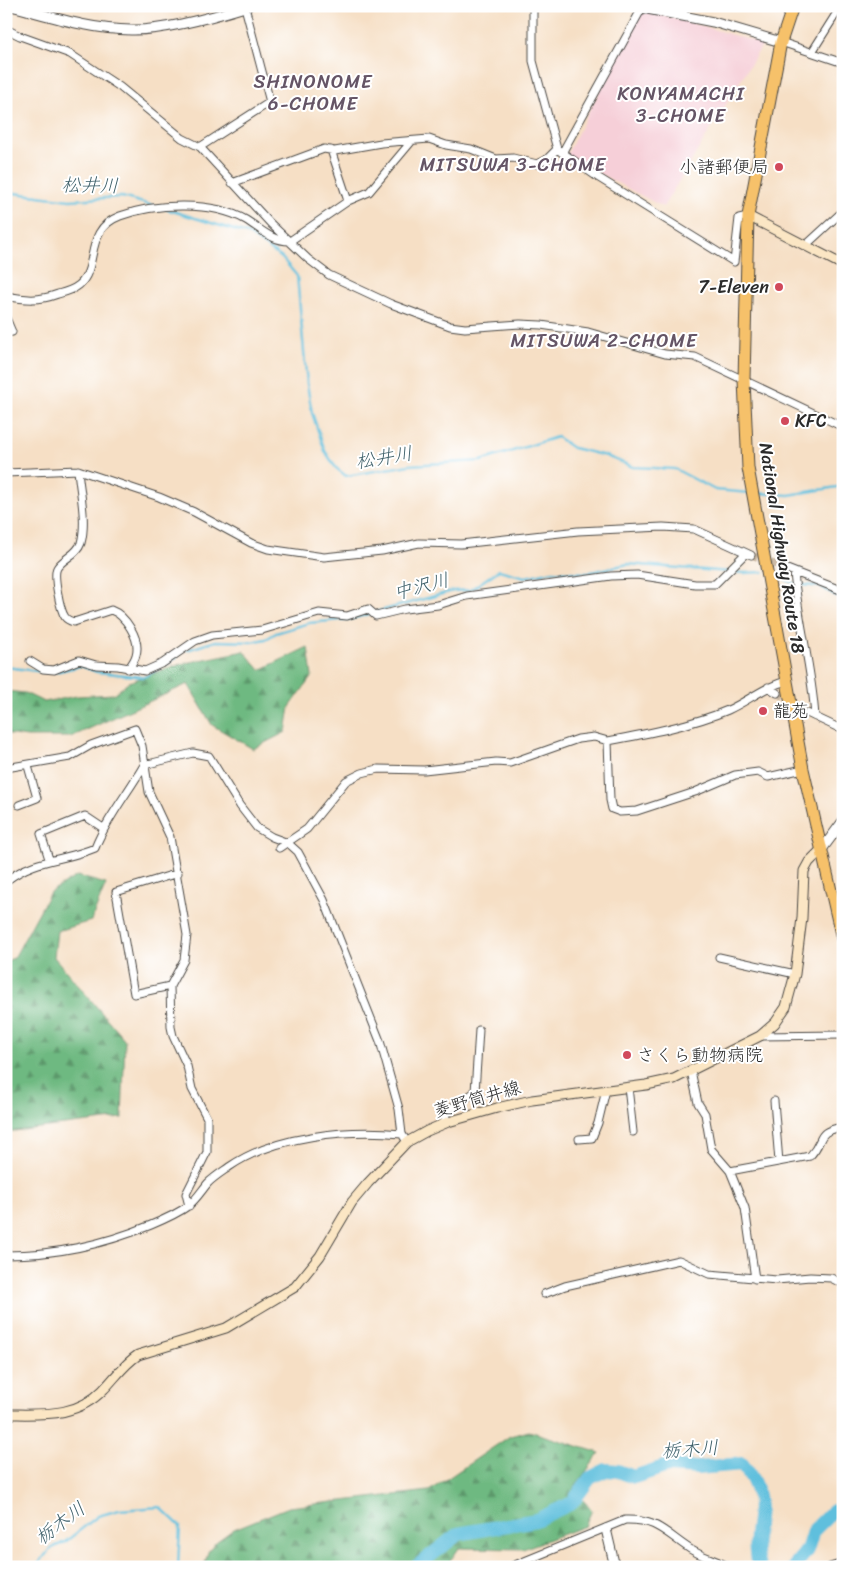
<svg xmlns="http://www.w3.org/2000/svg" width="849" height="1573" viewBox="0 0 849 1573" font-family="Sriracha,'Klee One',sans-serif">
  <defs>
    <pattern id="forest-firs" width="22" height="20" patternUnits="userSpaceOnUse" patternTransform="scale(1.25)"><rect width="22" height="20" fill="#6eb981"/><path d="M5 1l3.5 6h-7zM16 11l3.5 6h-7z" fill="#5b976a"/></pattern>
  </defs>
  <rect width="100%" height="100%" fill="#fff"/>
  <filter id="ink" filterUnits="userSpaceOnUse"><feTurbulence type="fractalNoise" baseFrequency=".02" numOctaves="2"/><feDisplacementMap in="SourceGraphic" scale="10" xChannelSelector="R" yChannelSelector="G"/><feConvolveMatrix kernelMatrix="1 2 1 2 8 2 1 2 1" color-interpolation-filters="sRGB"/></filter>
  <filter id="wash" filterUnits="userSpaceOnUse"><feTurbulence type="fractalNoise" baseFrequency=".0096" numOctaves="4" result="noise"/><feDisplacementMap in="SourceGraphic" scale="20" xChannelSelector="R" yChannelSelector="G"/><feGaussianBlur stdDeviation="1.12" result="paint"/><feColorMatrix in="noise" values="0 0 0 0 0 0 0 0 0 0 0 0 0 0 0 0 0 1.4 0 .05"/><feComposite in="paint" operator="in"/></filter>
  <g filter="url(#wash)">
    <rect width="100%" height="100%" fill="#f6dfc5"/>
    <path fill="#f6cfd8" d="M642,8l121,36 -100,163 -97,-51z"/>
    <path fill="url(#forest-firs)" stroke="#4c7256" d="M308,647l4,29 -22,31 -4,25 -33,17 -41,-24 -24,-41 -117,53h-44l-21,-3v-43l19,2 19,9 33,-6 37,-2 15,-12 52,-18 63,-13 16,19z
      M77,876l29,8 -15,37 -34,10 -3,26 71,83 -3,78 -116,14v-171l8,-3 36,-66z
      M529,1431l71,22 -27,36 19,21 -7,16 -62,23 -64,-1 -13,19h-242l4,-15 8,-10 18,-13 55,-22 140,-16 81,-55z"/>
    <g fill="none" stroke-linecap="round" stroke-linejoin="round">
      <path stroke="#5fbfdd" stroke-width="2.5" d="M6,192l64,8 52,-3 32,9
        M166,209l84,26 32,23 15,18 10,108 5,29 13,38 11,17 10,8 63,-11 72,-4 76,-24 16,11 33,8 27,11 42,2 40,21 35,3
        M755,493l34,2 54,-9
        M771,573l25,11 25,3 22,13
        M187,650l29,-9 35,1 15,-3 10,-6 33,-10 42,-4 102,-28 17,-1 29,-20 26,7 28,-6 33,2 42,-9 115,9 21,-1
        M167,664l10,-7
        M6,667l38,5
        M55,672l26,-6 16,6 47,5 16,-9
        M36,1567l14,-18 15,-7 33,-26 21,-6 41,-3 20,19 -2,41"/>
      <path stroke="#5fbfdd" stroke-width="14" d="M416,1567l42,-33 78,-14 36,-17 18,-25 16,-8 12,1 16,6 33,-11 31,2 44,-4c34,41 4,62 17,103
        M794,1567l13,-17 6,-19 20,-20h10"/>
    </g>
  </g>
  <g filter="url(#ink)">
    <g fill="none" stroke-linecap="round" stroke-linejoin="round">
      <path stroke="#cdbba6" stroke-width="7" stroke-dasharray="7 3.5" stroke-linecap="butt" d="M751,555l36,14
        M777,693l35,23"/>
      <defs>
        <path id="minor" d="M533,6v55l24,88 42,29 135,84 5,-44 9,-2
          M682,16l3,-10
          M6,29l14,7 50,18 50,33 62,51 18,9 71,77 37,35 21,16 62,29 59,22 15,2 55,-4 21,1 47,7 77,22 30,3 148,70
          M781,42l62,21
          M812,52l29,-46
          M200,147l70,-45 -25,-95
          M331,150l17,51
          M562,153l80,-145
          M232,183l92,-34 11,2 46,-8 48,-4 17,6 25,4 25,10 17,-1 24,6 9,-4 11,-11
          M805,246l38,-35
          M6,296c20,4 33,5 52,-2 8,-2 15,-4 21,-9 21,-18 4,-55 41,-69 35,-13 93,-15 126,4 15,9 25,21 44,21l58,-40 21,-9 42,-50
          M6,318l6,14 -6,1
          M78,470c2,23 9,51 3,73 -4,12 -18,15 -24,25 -4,7 3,42 8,49 2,3 5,4 9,5l37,-12c14,5 30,29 25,45 -1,5 -5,10 -8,14
          M6,473l72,-3 81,27 35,15 57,31 17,6 56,8 58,-6 37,-8 42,1 117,-13 85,-4 31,2 57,26
          M787,569l56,22
          M794,572c4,49 18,96 21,145
          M30,661l13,8 11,1 25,-10 17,5 22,1 27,5 18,-8 32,-22 17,-6 50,-5 57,-17 28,3 21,-7 8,7 29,-7 33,-4 29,-9 144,-20 26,-1 58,9h20l31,-31
          M768,687l9,6
          M807,713l36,17
          M608,741c38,-7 85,-16 120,-31 20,-9 37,-24 59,-29
          M6,768l64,-11 21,-12 44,-16 7,17 7,46 21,45 17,98 -3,25 -14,26 1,41 2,9 14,30 5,23 15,29v34l-21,42 3,12
          M19,805l18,-7 -9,-32
          M279,848l28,-19 39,-48 16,-8 16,-4 46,1 72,-8 14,1 68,-24 16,-2 14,4 2,59 2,9 8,3 17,-1 58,-19 40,-17 23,-3 10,5 35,-8
          M49,859l-8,-25 44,-18 18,12
          M6,881c29,-23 58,-20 89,-33 12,-30 33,-55 49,-83l49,-12 16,3 31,50 17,22 15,9 16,6 10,9 26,48 56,141 19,68 3,25 5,8
          M719,957l76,17
          M170,986l-36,8 -18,-102 62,-19
          M760,1036l83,-1
          M691,1071l7,32 7,11 6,35 19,22 15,37 10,71
          M628,1087l5,45
          M774,1101l5,61
          M444,1123l3,-12 28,-19 4,-62
          M579,1139l13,-1 6,-15 8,-33
          M730,1171l80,-15c16,-17 4,-24 33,-29
          M6,1255c50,0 99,-11 145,-30 12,-5 26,-11 37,-19 8,-6 14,-16 20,-23 6,-6 14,-11 21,-16 46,-32 119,-38 173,-33
          M544,1294l21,-8 114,-26 30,14 68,6 33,-3 21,1 12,6
          M510,1567l115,-47c33,-1 40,13 65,29 12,8 27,11 39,18
          M830,1567l13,-4"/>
        <path id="tertiary" d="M11,6c39,10 80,24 120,24 33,1 85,-14 117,-24
          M632,6l81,16 68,20
          M823,848l20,-27
          M606,1529l9,38"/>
        <path id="secondary" d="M748,216l95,49
          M6,1414c36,0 70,4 97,-24 12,-12 21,-26 35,-35l88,-27 69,-41 25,-31 32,-54 16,-19 39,-41 20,-11 21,-9 49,-14 35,-8 114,-15 28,-6 86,-43 15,-13 11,-16 9,-33 7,-56 2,-47 5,-9 14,-14"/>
        <path id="trunk" d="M793,6l-12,36 -33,174 -4,164 4,88 55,301 40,174"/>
      </defs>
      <use href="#minor" stroke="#494642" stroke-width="9"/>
      <use href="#tertiary" stroke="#494642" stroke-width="11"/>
      <use href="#secondary" stroke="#494642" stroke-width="11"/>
      <use href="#trunk" stroke="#494642" stroke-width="13"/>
      <use href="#minor" stroke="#fff" stroke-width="7"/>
      <use href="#tertiary" stroke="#fff" stroke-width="9"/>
      <use href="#secondary" stroke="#fbe6c4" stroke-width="9"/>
      <use href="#trunk" stroke="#f6c16b" stroke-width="11"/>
    </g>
  </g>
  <g fill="#d1495b" stroke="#fff" stroke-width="2">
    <circle cx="779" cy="167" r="5"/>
    <circle cx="779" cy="287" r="5"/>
    <circle cx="785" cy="421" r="5"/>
    <circle cx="763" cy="711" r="5"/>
    <circle cx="627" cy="1055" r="5"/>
  </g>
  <g text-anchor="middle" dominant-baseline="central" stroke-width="4" stroke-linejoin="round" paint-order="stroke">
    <g font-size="18" fill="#2b2b2b" stroke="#fff" text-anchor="start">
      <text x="769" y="167" text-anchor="end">小諸郵便局</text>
      <text x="769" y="287" text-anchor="end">7-Eleven</text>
      <text x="795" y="421">KFC</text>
      <text x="773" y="711">龍苑</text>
      <text x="637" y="1055">さくら動物病院</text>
    </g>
    <g font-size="18" fill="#2b2b2b" stroke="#fff">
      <text transform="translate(782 548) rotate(81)">National Highway Route 18</text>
      <text transform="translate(477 1099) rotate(-16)">菱野筒井線</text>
    </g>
    <g font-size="19" letter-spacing="1" fill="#655566" stroke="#fff">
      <text x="313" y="81">SHINONOME<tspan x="313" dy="22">6-CHOME</tspan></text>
      <text x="681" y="93">KONYAMACHI<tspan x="681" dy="22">3-CHOME</tspan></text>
      <text x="513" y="164">MITSUWA 3-CHOME</text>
      <text x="604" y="340">MITSUWA 2-CHOME</text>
    </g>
    <g font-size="19" font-style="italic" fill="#3d5f69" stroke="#fff">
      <text transform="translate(90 185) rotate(1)">松井川</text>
      <text transform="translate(384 457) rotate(-9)">松井川</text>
      <text transform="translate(421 586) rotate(-14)">中沢川</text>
      <text transform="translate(690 1449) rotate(-4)">栃木川</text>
      <text transform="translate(60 1523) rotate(-37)">栃木川</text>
    </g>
  </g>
  <rect width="849" height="1573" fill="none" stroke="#fff" stroke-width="25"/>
</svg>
